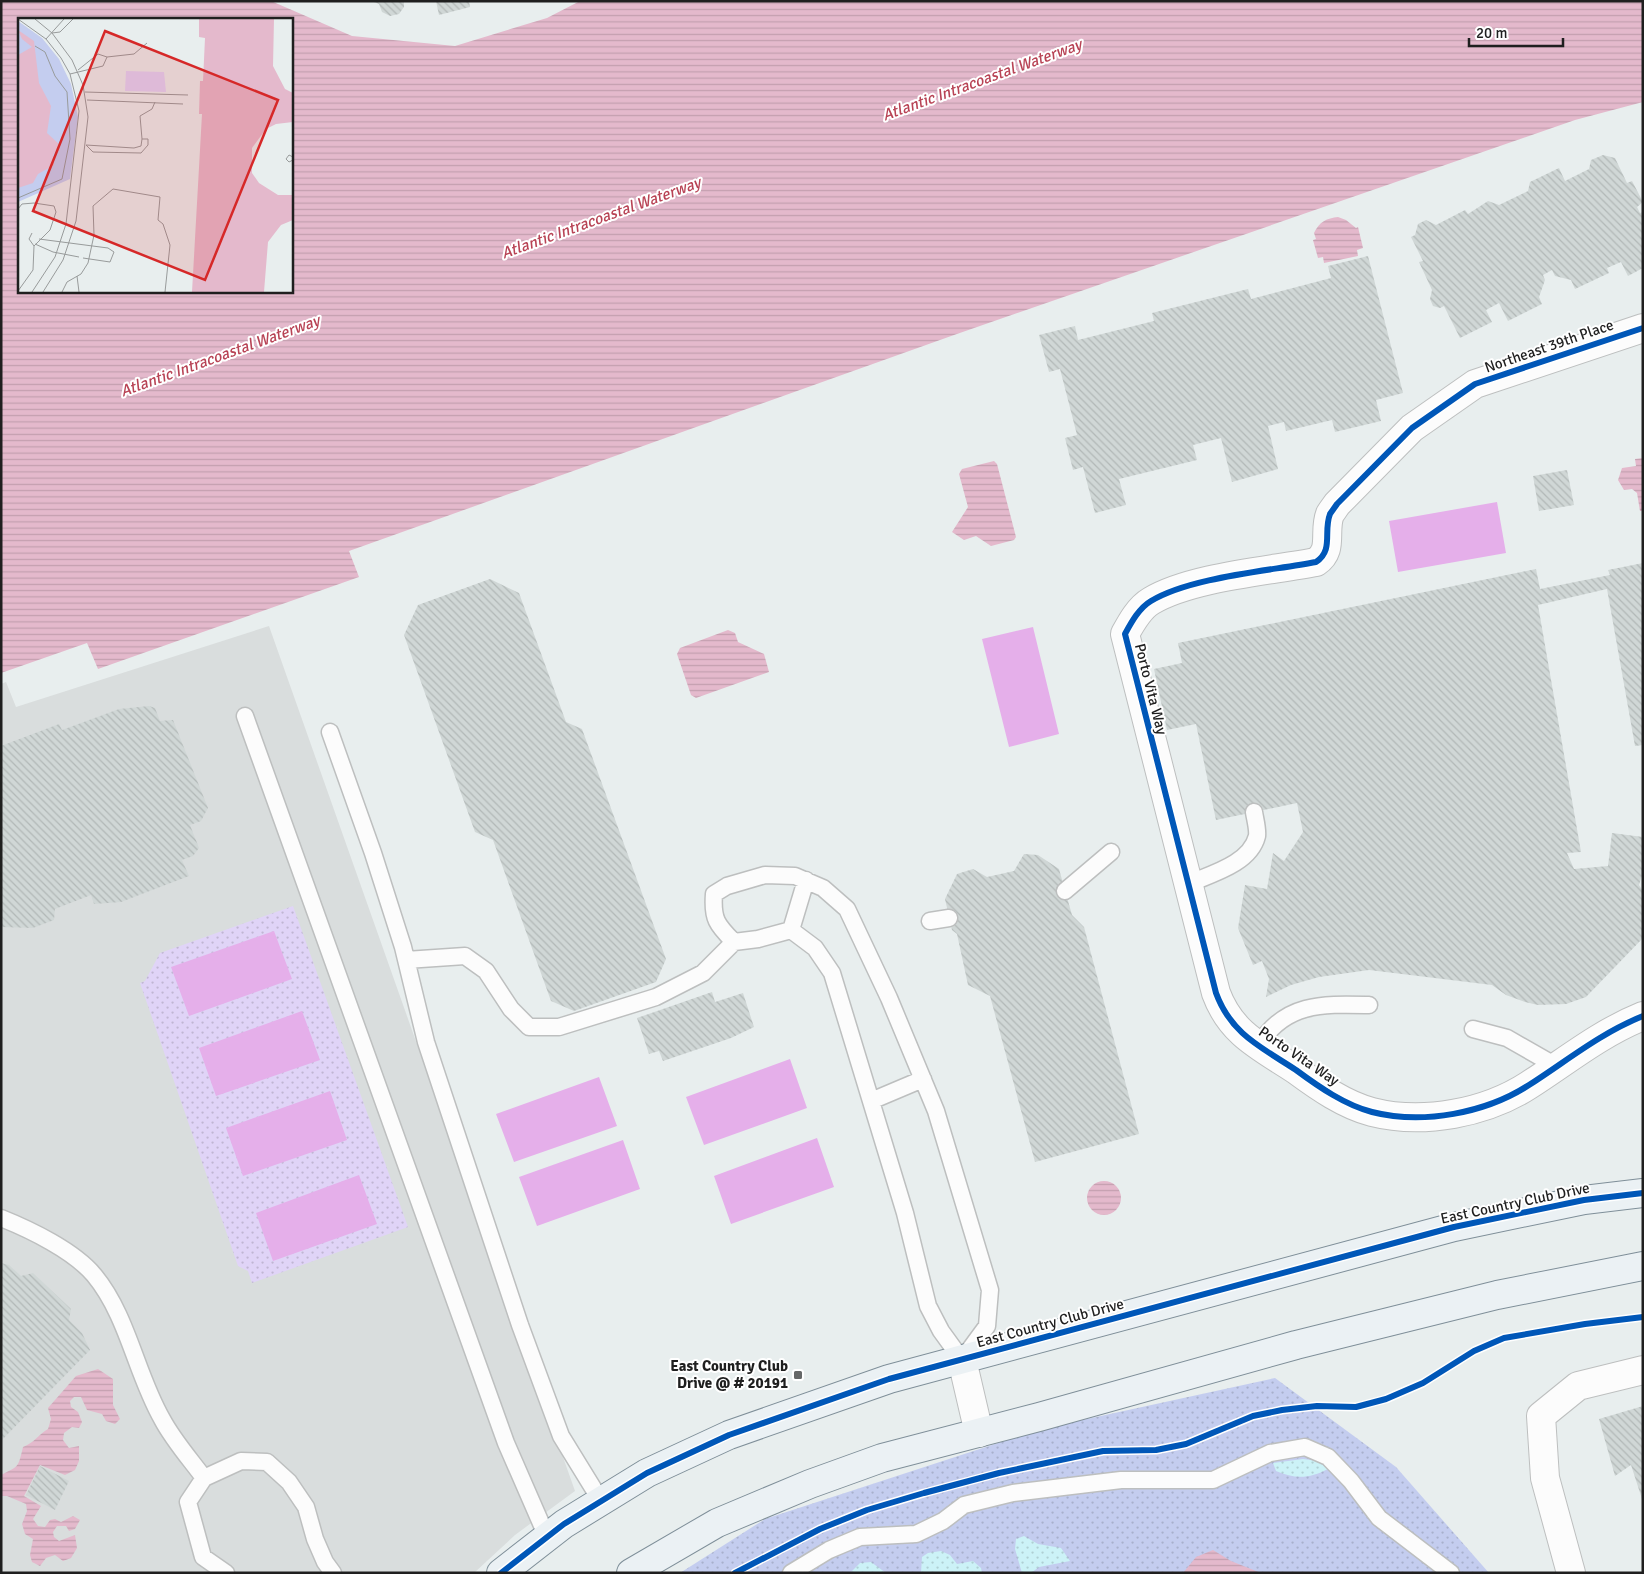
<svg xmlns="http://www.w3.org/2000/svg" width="1644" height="1574" viewBox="0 0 1644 1574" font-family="Signika,sans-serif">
  <defs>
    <pattern id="grass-dots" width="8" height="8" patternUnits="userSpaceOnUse" patternTransform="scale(1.25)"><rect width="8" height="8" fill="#c4cdef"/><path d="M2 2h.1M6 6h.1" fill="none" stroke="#a8b0cc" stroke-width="1.8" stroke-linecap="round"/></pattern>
    <pattern id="sand-dots" width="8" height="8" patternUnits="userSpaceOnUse" patternTransform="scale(1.25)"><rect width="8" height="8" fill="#ccf2f7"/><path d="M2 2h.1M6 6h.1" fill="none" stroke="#afcfd3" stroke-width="1.8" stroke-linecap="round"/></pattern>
    <pattern id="park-dots" width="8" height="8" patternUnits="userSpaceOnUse" patternTransform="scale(1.25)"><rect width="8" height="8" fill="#e0d4f7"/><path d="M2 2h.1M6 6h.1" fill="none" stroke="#c0b6d3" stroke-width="1.8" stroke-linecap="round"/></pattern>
    <pattern id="water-rules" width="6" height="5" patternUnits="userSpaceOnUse" patternTransform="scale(1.25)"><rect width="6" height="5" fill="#e4b9cc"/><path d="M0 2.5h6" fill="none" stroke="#c39faf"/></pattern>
    <pattern id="building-back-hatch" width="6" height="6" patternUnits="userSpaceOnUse" patternTransform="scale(1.25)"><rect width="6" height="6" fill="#d0d7d6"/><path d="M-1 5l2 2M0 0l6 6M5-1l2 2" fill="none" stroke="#b2b8b7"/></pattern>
  </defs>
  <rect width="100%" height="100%" fill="#e8eeee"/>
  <path fill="#d9dddd" d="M269,626l306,865 -60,44 -41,38h-473v-889l5,-2 10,25z"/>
  <path fill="url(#grass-dots)" d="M1275,1378l121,89 93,106h-809l85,-54 276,-90z"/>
  <path fill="url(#sand-dots)" d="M1303,1459l15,2 10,8c-19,10 -33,10 -52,2l-3,-8z
    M1024,1536l14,8 23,4 9,13 -31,6 -8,6h-9l-7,-24 1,-10z
    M941,1551l9,4 7,9 16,-3 8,7 1,5h-61l1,-16 6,-4z
    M871,1562l15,11h-36l10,-10z"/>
  <path fill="url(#park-dots)" d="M293,906l115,321 -156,56 -4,-12 -10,-5 -98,-283 5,-2 15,-28z"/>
  <path fill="#e5afea" d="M1497,502l9,51 -108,19 -9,-51z
    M1033,627l26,107 -50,13 -27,-108z
    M274,931l18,48 -103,37 -18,-49z
    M302,1011l18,49 -104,36 -17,-48z
    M790,1059l17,49 -103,37 -18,-48z
    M599,1077l18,49 -103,36 -18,-48z
    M330,1091l17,49 -104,36 -17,-48z
    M817,1138l17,49 -103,37 -17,-48z
    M623,1140l17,49 -103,37 -18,-49z
    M359,1175l18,49 -104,37 -17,-48z"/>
  <path fill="url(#water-rules)" fill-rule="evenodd" d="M1,1h270l81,35 103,10 92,-28 33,-17h1063v101l-68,18 -621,215 -605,216 10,26 -261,92 -11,-26 -86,30zM19,19h272v272h-272z
    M1338,217l8,3 10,8 2,-1 5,21 -6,2 1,6 -34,7 -1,-6 -5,1 -5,-18 3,-1 -2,-6c5,-11 13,-15 24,-16z
    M1643,458v53h-3l-3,-18 -5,-4 -8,1 -6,-10 4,-12 14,-2 -1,-7z
    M994,461l3,3 19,73 -2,3 -23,6 -15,-10 -12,4 -12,-8 16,-25 -9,-33 3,-5z
    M728,630l7,3 3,9 26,12 5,18 -73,26 -5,-3 -14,-41 3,-6z
    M1087 1198a17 17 0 1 1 34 0a17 17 0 1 1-34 0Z
    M98,1369l15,10v26l7,14 -5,5 -9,-3 -4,-7 -15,-4 -6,-13h-7l-4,4 1,6 7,5 4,10 -3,6 -7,-1 -8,6 -1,7 6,8 10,-2v15l-4,9 -10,5 -25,-10 -16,31 17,10 -8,13 5,7 7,1 5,-7 5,-1 6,3 12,-6 7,4 -5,9 -6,2 -3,-5h-9l-4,6 1,5 5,4 16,-6 2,13 -6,10 -8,3 -8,-6 -9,3 -6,8 -8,-4 -2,-7 3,-16 -8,-5 -3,-10 5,-13 -1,-7 -19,-8h-6v-21c18,-9 17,-7 22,-28 11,-4 15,-12 25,-18l3,-10 -3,-11 28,-32z
    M1213,1550l18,11 30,12h-78l13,-16z"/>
  <path fill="url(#building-back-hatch)" d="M371,1h33v6l-5,7 -9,2 -8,-4 -3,-8z
    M436,1h33l1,6 -31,8z
    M1603,155l12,3 12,25 5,-2 11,21 -6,5 3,6 3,-1v56l-15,8 -7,-14 -14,6 2,5 -34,16 -4,-9 -16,-4 -3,-6 -9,5 2,5 -6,17 3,7 -34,17 -9,-18 -13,7 6,12 -32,16 -16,-32 -4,2 -7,-2 -3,-7 2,-9 -13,-28 4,-1 -12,-24 4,-2 3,-11 8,-4 10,5 29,-15 3,4 20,-13 11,4 29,-14 2,-9 29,-14 6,13 24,-12 2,-9z
    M1368,256l35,137 -27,7 5,21 -46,11 -3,-12 -46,11 -2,-9 -16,4 10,43 -46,13 -11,-44 -28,7 4,15 -78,19 7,26 -31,8 -12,-46 -10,3 -8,-32 12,-3 -17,-66 -11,3 -10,-37 36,-9 3,14 76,-19 -2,-8 96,-24 3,10 80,-21 -3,-12z
    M1567,470l7,35 -35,6 -6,-35z
    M1643,563v182l-8,1 -28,-157 -69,16 43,247 -14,1 7,16 34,-3 4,-33 31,4v35l-4,13 4,6v47l-57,59 -20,7 -28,1 -13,-3 -19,-7 -14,-10 -123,-15 -50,7 -28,8 -25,12 3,-18 -7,-18 -9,4 -15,-37 7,-43 22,4 6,-36 11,8 19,-29 -6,-29 -81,17 -20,-96 -29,6 -13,-61 28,-6 -4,-20 358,-74 4,20 70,-14 -2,-5z
    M490,579l29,14 47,129 16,7 84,230 -10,23 -82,29 -23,-10 -58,-161 -18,-8 -71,-197 14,-30z
    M149,706l6,2 5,13 13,-1 35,88 -7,13 -11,4 9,23 -6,8 -11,4 7,16 -68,26 -27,2 -3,-9 -36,14 -1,11 -21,8 -32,-1v-181l58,-22 3,6 57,-21z
    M1024,854l14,1 21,14 13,46 12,12 55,207 -104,28 -45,-166 -22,-11 -11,-51 -5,-4 -7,-31 12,-25 16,-5 14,8 27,-6z
    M712,992l3,10 28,-9 11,34 -23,11 -68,23 -4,-10 -10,3 -12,-36z
    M1,1263l8,2 12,11 12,-3 38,36 -2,11 13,13 8,17 -89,91z
    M1643,1406v93h-1l-11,-34 -16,11 -16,-57z
    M40,1466l29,15 -14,29 -29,-15z"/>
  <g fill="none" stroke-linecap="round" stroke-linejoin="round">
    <defs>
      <path id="lane" d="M245,716l261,727 41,94
        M330,732l43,121 30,94 23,95 94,283 41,111 40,65
        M765,875l30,1 28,12 24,21 42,89 47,113 54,179 -3,36 -25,34 -21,-29 -13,-25 -23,-93 -73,-240 -17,-25 -24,-18 -33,9 -24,3c-17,-17 -22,-23 -20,-48l13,-8z
        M1188,884c23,-10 62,-20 69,-48 1,-7 -2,-17 -3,-24
        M1065,891l46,-39
        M930,921l19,-3
        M791,930l15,-50
        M406,960l59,-4 21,15 25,38 18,18h30l97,-30 47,-24 31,-31
        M1473,1029l34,9 49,28
        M1259,1045c26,-43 65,-41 110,-40
        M871,1101l52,-22
        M1,1218c30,12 73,33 93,57 34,41 42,99 68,144 11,21 28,40 42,59
        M226,1573l-23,-16 -15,-55 16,-24 37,-17 26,1 22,20 17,25 9,32 10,23 8,11
        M791,1573l38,-23 31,-13 56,-3 27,-13 21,-16 49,-12 108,-13h92l57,-27 35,-6 23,10 23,24 28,37 72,55"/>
      <path id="street" d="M1643,328l-168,56 -63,44 -75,76c-2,3 -5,7 -7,10 -7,18 4,36 -14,48 -47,9 -125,15 -165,39 -12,7 -20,22 -26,33l91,359c15,41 45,54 80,77 23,17 49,35 76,42 51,13 114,1 157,-27 39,-25 70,-51 114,-69
        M962,1360l17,73
        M1571,1573l-26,-95 -4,-62 37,-30 65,-16"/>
      <path id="secondary" d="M501,1573l63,-49 83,-51 82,-38 160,-56 565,-152 130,-27 59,-7
        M631,1573l86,-50 93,-39 72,-26 157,-41 257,-72 201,-50 146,-29"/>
    </defs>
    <use href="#lane" stroke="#bdbfbf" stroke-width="19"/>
    <use href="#street" stroke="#bdbfbf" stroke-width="30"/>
    <use href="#secondary" stroke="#7f8f99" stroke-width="30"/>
    <use href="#lane" stroke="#fcfcfc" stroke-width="16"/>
    <use href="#street" stroke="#fcfcfc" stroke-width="28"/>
    <use href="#secondary" stroke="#ebf1f4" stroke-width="28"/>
    <defs>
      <path id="cycleway" d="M1643,328l-168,56 -63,44 -75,76c-2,3 -5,7 -7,10 -7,18 4,36 -14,48 -47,9 -125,15 -165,39 -12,7 -20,22 -26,33l91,359c15,41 45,54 80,77 23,17 49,35 76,42 51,13 114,1 157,-27 39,-25 70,-51 114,-69
        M501,1573l63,-49 83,-51 82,-38 160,-56 565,-152 130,-27 59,-7
        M735,1573l85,-44 47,-19 57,-17 75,-20 104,-22 53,-1 30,-6 67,-28 29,-6 35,-4 39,1 30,-8 37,-16 51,-32 30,-13 81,-14 58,-7"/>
    </defs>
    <use href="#cycleway" stroke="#fff" stroke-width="9"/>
    <use href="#cycleway" stroke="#0057b8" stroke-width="6"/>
  </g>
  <rect fill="#656767" stroke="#fff" stroke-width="2" x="793" y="1370" width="10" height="10" rx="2.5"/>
  <g text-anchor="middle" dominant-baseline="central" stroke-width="4" stroke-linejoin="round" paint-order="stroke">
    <g font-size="15" fill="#1f1f1f" stroke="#fff">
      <text transform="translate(1549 346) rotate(-19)">Northeast 39th Place</text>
      <text transform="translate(1151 689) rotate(76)">Porto Vita Way</text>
      <text transform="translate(1299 1056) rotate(34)">Porto Vita Way</text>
      <text transform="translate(1515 1203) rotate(-12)">East Country Club Drive</text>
      <text transform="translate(1050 1323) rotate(-15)">East Country Club Drive</text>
    </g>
    <g font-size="15" font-weight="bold" fill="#1f1f1f" stroke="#fff" text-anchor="end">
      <text x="788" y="1366">East Country Club<tspan x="788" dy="17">Drive @ # 20191</tspan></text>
    </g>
    <g font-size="16" font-style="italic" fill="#b84355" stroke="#fff">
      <text transform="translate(982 80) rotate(-20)">Atlantic Intracoastal Waterway</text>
      <text transform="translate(601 218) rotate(-20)">Atlantic Intracoastal Waterway</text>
      <text transform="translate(220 356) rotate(-20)">Atlantic Intracoastal Waterway</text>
    </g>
  </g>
  <g transform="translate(18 18)">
    <rect width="275" height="275" fill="#e8eeee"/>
    <path d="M0,3l24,17 17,21 12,25 7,33 -8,62 -52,23z" fill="#c4cdef"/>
    <path d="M108,53l38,1 2,20 -41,-1z" fill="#e0d4f7"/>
    <path d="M181,1h75l-1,47 12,23 8,4v29l-17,2 -10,5 -14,19v25l7,10 19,12h15v25l-12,5 -13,17 -4,50h-72l10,-178h-3l1,-33h3l2,-43 -6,-1zM0,12l16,11 5,42 12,23 -4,27 13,12 -7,10 1,10 -16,9 -5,9 -15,5v-133l14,-8 -10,-8z" fill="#e4b9cc"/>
    <path fill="none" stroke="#989b9b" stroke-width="1" d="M0,1l28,20 15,19 9,16 9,37 -13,113 -11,33 -23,35M17,1l17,14 20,27 11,25 5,32 -12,104 -13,39 -20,32M34,15l8,-1 13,-13M28,21l18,-20M89,39l27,-3 13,-11M52,56l33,-8 4,-9 -9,-3 -20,16M67,74l103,3M69,82l96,4M124,121h6v6l-7,8 -48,-1 -7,-7 48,3 7,-2zM124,121l-2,-23 12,-7 3,-7M275,139l-4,-2 -3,4 3,3 4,-2M0,180l44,-19 8,-40 -3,-47 -12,-16 -10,-24 -10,-6M0,191l4,-5 12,-1 20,3 2,6 -6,18 -16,16 -1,24 -15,21M14,215l-3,6 5,7M21,221l69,9 6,4 -4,10 -27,-4M17,226l18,8 26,5M59,258l2,16M44,274l5,-10 14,-8 7,-11 6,-28 -1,-29 20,-17 47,8 -2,23 5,4 7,21 -5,47"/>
    <path fill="#d62828" fill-opacity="0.15" stroke="#d62828" stroke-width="2.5" d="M87,13l173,69 -73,180 -172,-69z"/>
    <rect width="275" height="275" fill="none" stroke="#1f1f1f" stroke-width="2.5"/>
  </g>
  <rect width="1644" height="1574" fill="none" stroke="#1f1f1f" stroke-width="5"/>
  <path d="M1469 38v8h94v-8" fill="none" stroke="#1f1f1f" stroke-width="2.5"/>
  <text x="1476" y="38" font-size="15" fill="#1f1f1f" stroke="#ffffff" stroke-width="4" paint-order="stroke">20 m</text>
</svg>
